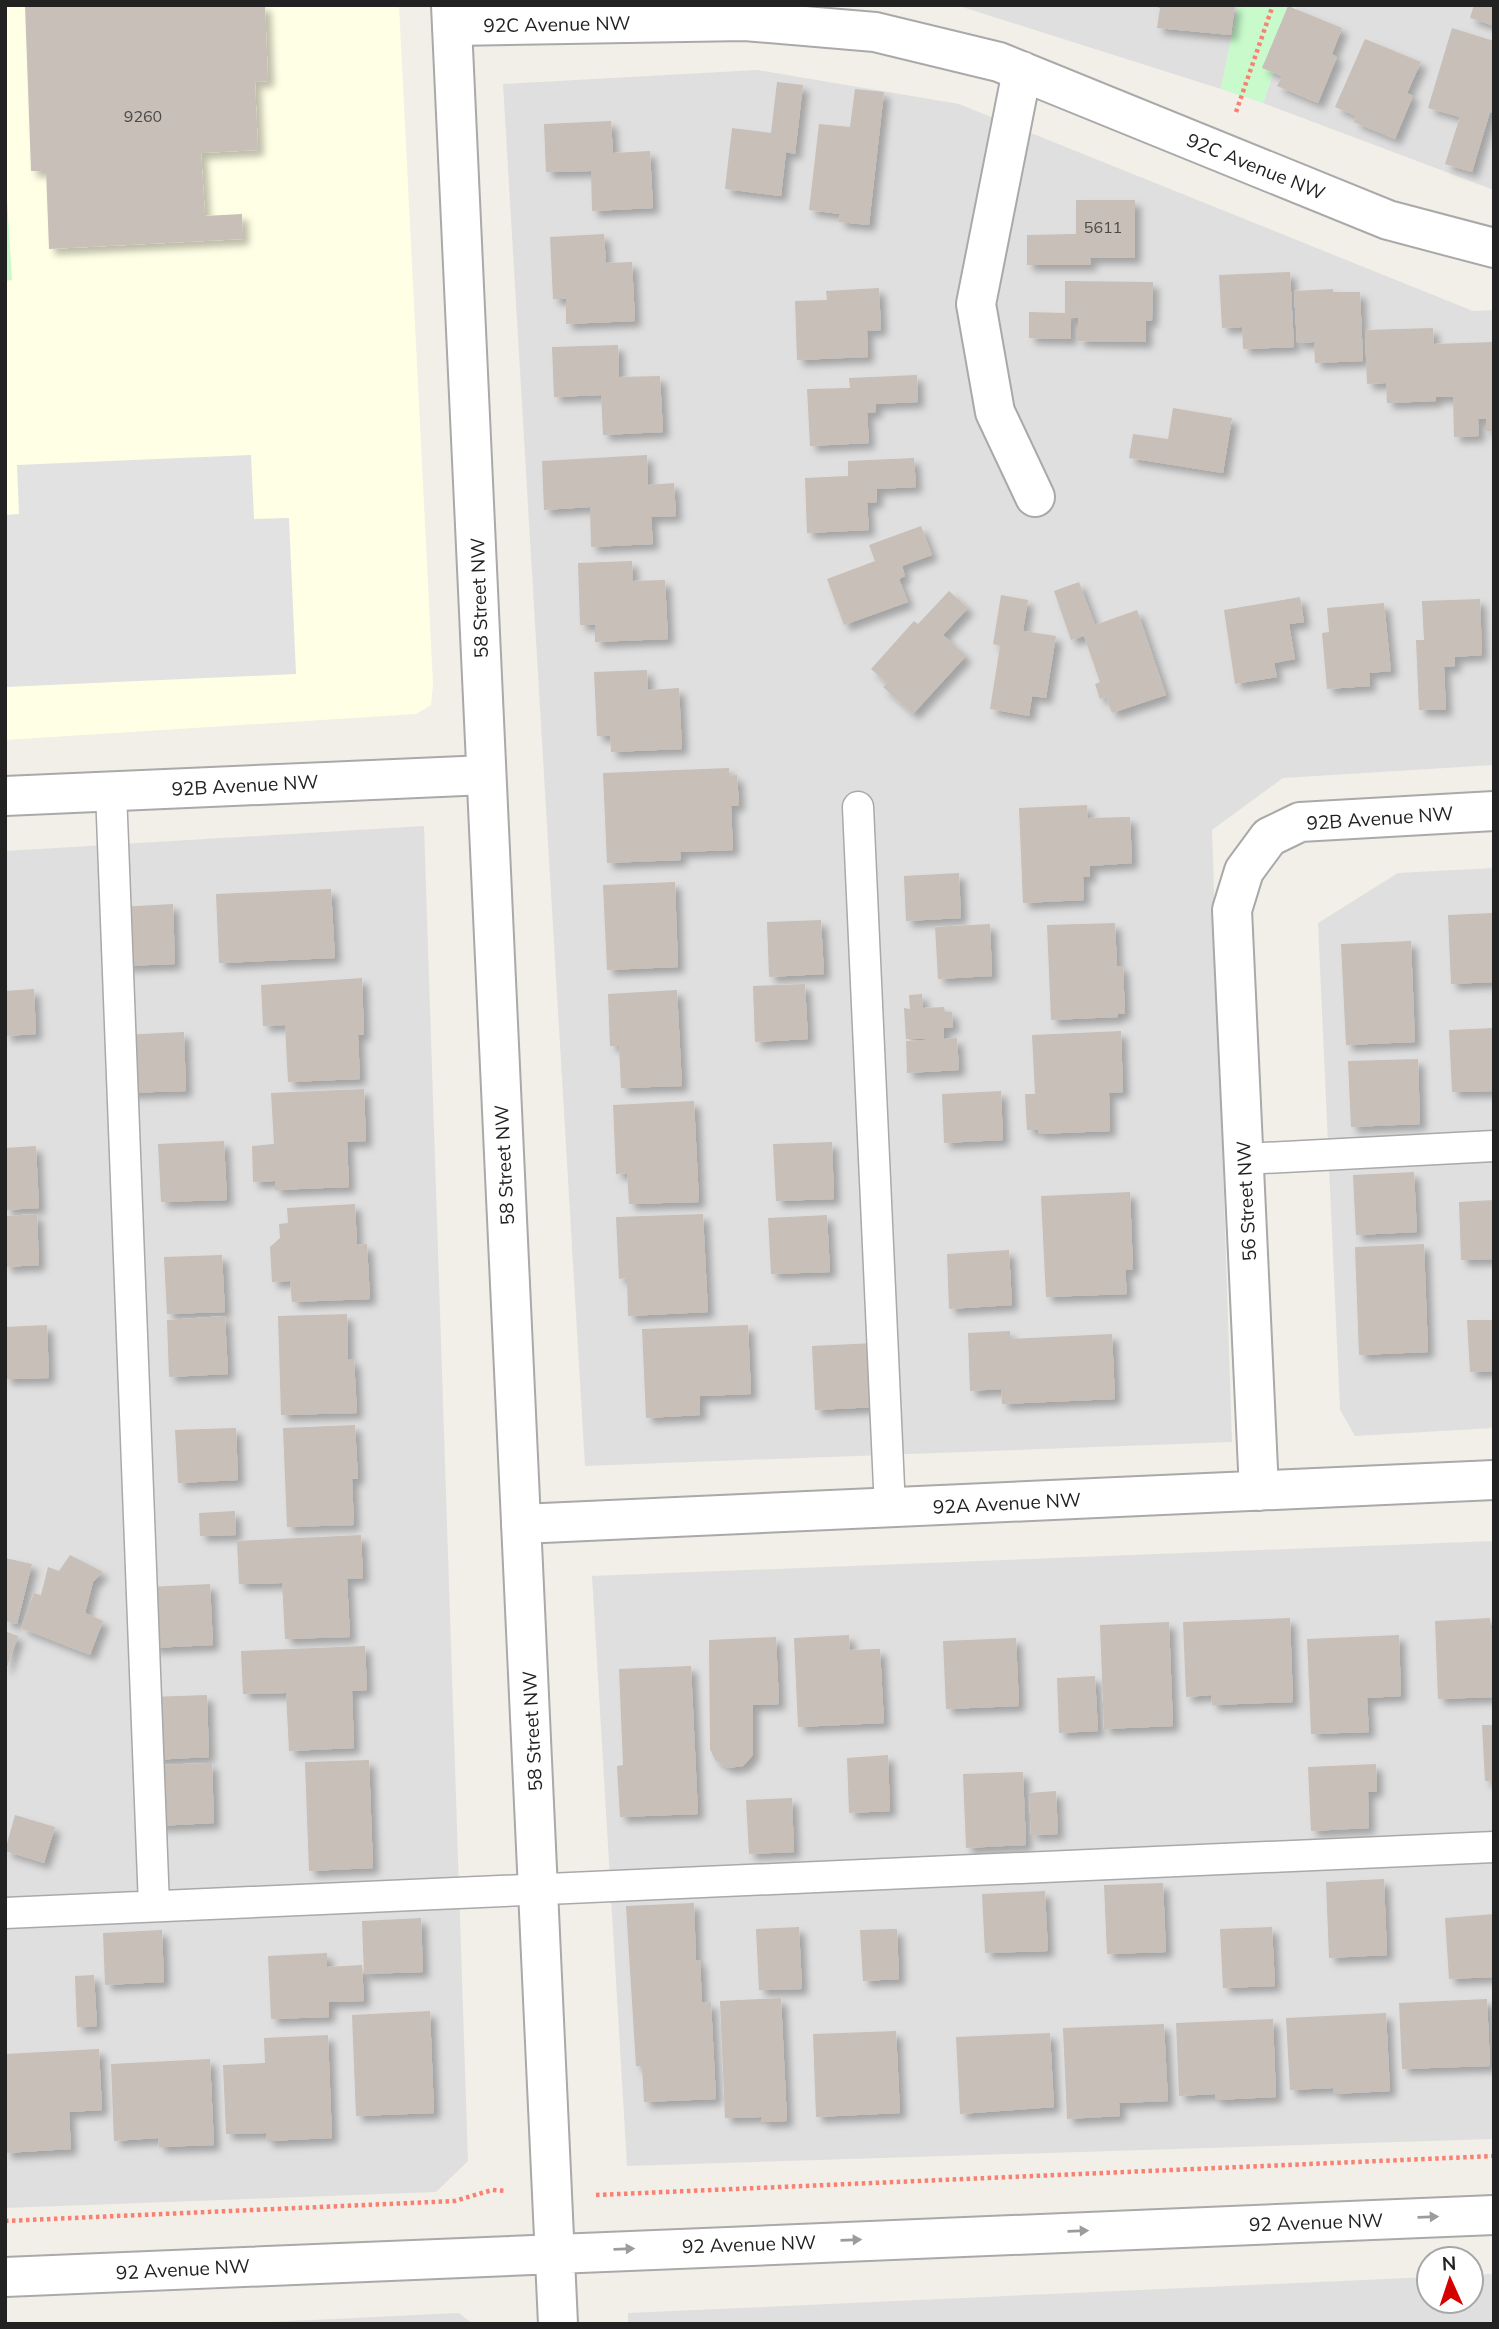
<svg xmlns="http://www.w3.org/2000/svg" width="1499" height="2329" viewBox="0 0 1499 2329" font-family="Mulish,sans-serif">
  <defs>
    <filter id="shadow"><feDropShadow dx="6" dy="6" stdDeviation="3.5" flood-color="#0004"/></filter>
  </defs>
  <rect width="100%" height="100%" fill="#f2efe9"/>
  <path fill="#e0dfdf" d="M956,5h282l-17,84z
    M1297,5h197v185l-231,-87z
    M757,70l202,34 514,207 21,-1v455l-211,13 -71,52 20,612 -647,24 -82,-1382z
    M424,826l44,1335 -32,31 -431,16v-1357z
    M1494,868v560l-139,8 -15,-26 -22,-487 80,-50z
    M1494,1541v598l-867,27 -35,-590z
    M1494,2274v50h-866v-11l801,-36v24h42v-26z
    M459,2313l14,11h-244z"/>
  <path fill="#ffffe5" d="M5,5h394l34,679 -2,21 -15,9 -411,26z"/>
  <path fill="#c8facc" d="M1238,5h59l-34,98 -42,-14z
    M5,166l7,114 -7,1z"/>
  <path fill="#e2e2e2" d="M251,455l3,64 35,-1 7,156 -291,13v-172l14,-1 -2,-49z"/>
  <path fill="#c7bfb8" filter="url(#shadow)" d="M25,5h240l3,76 -13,1 3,68 -57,3 4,63 37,-2 1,25 -194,10 -3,-78h-15z
    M1152,5h83l-4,30 -74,-7 3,-20z
    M1474,5h20v21l-24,-8z
    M1288,6l54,22 -10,26 5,3 -19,46 -41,-17 5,-10 -20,-8z
    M1452,28l42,13v72l-4,-1 -18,60 -27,-8 15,-47 -32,-9z
    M1365,39l56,23 -14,31 6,3 -18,43 -41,-17 2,-6 -21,-9z
    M777,82l26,3 -8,69 -9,-2 -5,44 -56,-7 7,-61 39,5z
    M855,89l29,3 -15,133 -30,-3 1,-8 -31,-4 10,-86 31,3z
    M611,121l2,32 37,-2 3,57 -61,3 -1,-40 -45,1 -2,-48z
    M1076,200h59v58h-45l1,7h-64v-30l49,-1z
    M604,234l2,29 26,-1 3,59 -69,3v-25h-13l-3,-62z
    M1290,272l4,75 -51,2 -1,-22 -20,1 -3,-53z
    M1065,281l88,1 -1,39h-6v21l-68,-1v-23h-7v21l-42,-1v-26l36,1z
    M879,288l2,42 -14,1 1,26 -71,3 -2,-59 32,-1 -1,-9z
    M1333,289v3h27l3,69 -48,2 -1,-21 -17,1 -3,-52z
    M1433,328l1,32v-16l60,-2v89h-8v-12h-8l1,17 -25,1 -1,-40h-17v4l-49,2 -1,-20 -19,1 -2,-54z
    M618,345l1,32 41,-1 3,56 -60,3 -2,-40 -47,2 -2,-50z
    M917,375l1,27 -42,2v8l-9,1 2,30 -59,3 -3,-57 43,-1 -1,-10z
    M1173,408l59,10 -9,55 -94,-15 4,-24 35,5z
    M647,455l1,30 26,-2 2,33 -25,1 2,27 -62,3 -1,-40 -46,3 -2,-49z
    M914,458l2,29 -39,2v13l-10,1 2,27 -62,3 -2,-55 43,-2v-15z
    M921,526l11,29 -30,11 3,10 -6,3 9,23 -64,23 -17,-46 48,-18 -6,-16z
    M632,561l1,20 32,-1 3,59 -73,3v-17h-15l-2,-62z
    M1079,582l16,43 42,-15 29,85 -54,18 -6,-16 -6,2 -5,-15 5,-2 -16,-46 -13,4 -17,-49z
    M949,591l19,17 -25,27 23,21 -53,58 -30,-27 4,-4 -16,-14 43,-48 4,3z
    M1001,595l27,5 -5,31 33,5 -10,62 -14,-2 -3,20 -39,-7 10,-63 -7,-2z
    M1300,597l4,25 -15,2 6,35 -21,4 3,14 -42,7 -11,-74z
    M1480,599l2,56 -27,2v9l-11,1 2,43h-27l-3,-70h8l-2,-39z
    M1384,603l7,68 -22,2 1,13 -43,3 -5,-56 7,-1 -2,-24z
    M647,670l1,20 31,-2 3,61 -71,3 -1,-16h-13l-3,-64z
    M729,768v8l8,-1 2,30 -8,1 2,44 -53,2 1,8 -74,3 -4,-90z
    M1087,805l1,13 42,-1 2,46 -42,3v11h-7l1,23 -61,3 -4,-95z
    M959,873l2,45 -55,3 -2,-45z
    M675,882l3,85 -71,3 -4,-85z
    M331,889l4,69 -116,5 -3,-69z
    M173,904l2,60 -51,2 -4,-59z
    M1494,913v69l-43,2 -3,-69z
    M821,920l3,54 -55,3 -2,-55z
    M1115,923l2,43h6l2,48 -7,-1v4l-67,3 -4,-95z
    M990,924l2,52 -54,3 -3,-52z
    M1411,941l4,101 -69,3 -5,-101z
    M362,978l2,57h-6l2,44 -72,3 -3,-57 -22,1 -2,-41z
    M805,984l3,55 -53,3 -2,-56z
    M34,989l2,45 -31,2v-45z
    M677,990l5,96 -61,2 -2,-42h-9l-2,-52z
    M922,994l1,14 21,-1 1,5h7l1,16h-9v11l13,-1 2,32 -52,3 -1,-32 34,-2h-34l-2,-31 6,1 -1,-14z
    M1494,1028v63l-42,1 -3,-62z
    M1121,1031l2,61 -14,1 1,38 -72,3v-4h-11l-2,-36h10l-3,-59z
    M184,1032l2,59 -62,2 -2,-58z
    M1418,1059l2,65 -69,3 -3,-66z
    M364,1089l2,52 -19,1 2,45 -74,3v-9l-22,1 -1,-36 22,-2 -3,-51z
    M1001,1091l2,49 -59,3 -2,-49z
    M694,1101l5,101 -70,2 -2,-31 -11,1 -3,-69z
    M224,1141l3,59 -66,2 -3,-58z
    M832,1142l2,57 -58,2 -3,-57z
    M36,1146l3,62 -34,2v-62z
    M1414,1172l3,60 -61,3 -3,-60z
    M1130,1192l3,78 -8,-1 2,25 -81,3 -5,-101z
    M1494,1200v59l-33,1 -2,-58z
    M355,1204l2,41 10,-1 3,55 -78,3 -2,-21 -18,1 -2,-35 10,-9 -1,-14 9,-1 -1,-15z
    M37,1214l2,51 -34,2v-51z
    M703,1214l5,98 -80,4 -1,-38 -8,1 -3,-62z
    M827,1215l3,57 -59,2 -3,-56z
    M1424,1244l4,108 -69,3 -4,-108z
    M1009,1250l3,55 -63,4 -2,-55z
    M222,1255l3,57 -58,2 -3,-57z
    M347,1314l1,46 6,-1 3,54 -76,2 -3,-99z
    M225,1316l3,58 -59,3 -2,-57z
    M1467,1320h27v51l-24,1z
    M47,1325l2,53 -44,1v-52z
    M748,1325l3,69 -51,2v19l-54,3 -4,-89z
    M1010,1331v8l102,-5 3,65 -113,5 -1,-15 -31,2 -2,-58z
    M874,1343l3,64 -62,3 -3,-64z
    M355,1425l3,54h-6l2,46 -67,2 -4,-99z
    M236,1428l2,52 -60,3 -3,-53z
    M235,1511l1,24 -36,1 -1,-23z
    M361,1535l2,43 -16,1 3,58 -65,2 -3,-56 -43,1 -2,-43z
    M70,1555l33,17 -10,10 -8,31 18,8 -13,34 -69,-27 13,-35 7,2 7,-28 11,4z
    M5,1558l27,6 -15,60 -12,-3z
    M210,1584l3,61 -61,3 -3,-61z
    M1290,1618l3,84 -81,3 -1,-10 -25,2 -3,-75z
    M1490,1618l1,10h3v69l-56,2 -3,-78z
    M1169,1622l4,104 -69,3 -4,-104z
    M5,1631l13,5 -12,34h-1z
    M849,1635l1,15 30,-1 4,74 -86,4 -4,-89z
    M1399,1635l2,61 -34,2 2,34 -58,2 -4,-95z
    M776,1637l3,67 -26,1v50l-10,11 -15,2 -13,-8 -5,-11 -1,-109z
    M1016,1638l3,68 -73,3 -3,-68z
    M365,1646l2,44 -15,1 2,57 -65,3 -3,-58 -43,1 -2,-43z
    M691,1666l7,148 -78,3 -3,-51 6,-1 -4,-96z
    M1095,1676l3,55 -39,2 -2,-55z
    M207,1695l2,62 -56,3 -3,-63z
    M1482,1725h12v56h-9z
    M888,1755l2,56 -41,2 -2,-55z
    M369,1760l4,108 -64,3 -4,-109z
    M212,1763l2,60 -57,3 -3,-61z
    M1376,1764l1,27 -9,1 1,36 -58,3 -3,-64z
    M1023,1772l3,73 -60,3 -3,-74z
    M1056,1791l2,43 -27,1 -2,-42z
    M792,1798l2,54 -45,2 -3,-54z
    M15,1815l40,12 -11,36 -39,-12z
    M1384,1879l3,76 -58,3 -3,-76z
    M1163,1883l3,69 -59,2 -3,-69z
    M1045,1891l3,60 -63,2 -3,-59z
    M694,1903l2,57h4l2,43 9,-1 5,97 -72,3 -2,-36h-6l-10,-160z
    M1494,1914v63l-45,2 -4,-61z
    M421,1918l2,54 -59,2 -2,-53z
    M799,1927l3,62 -43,1 -3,-61z
    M1272,1927l3,59 -52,2 -3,-59z
    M897,1929l2,50 -36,2 -3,-51z
    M162,1930l2,52 -59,3 -2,-52z
    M327,1953v14l35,-2 2,36 -35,1v15l-58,2 -3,-63z
    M94,1975l3,51 -20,1 -2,-51z
    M781,1998l6,123 -25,1 -1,-5 -36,1 -5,-117z
    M1487,1999l3,67 -88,3 -3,-66z
    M430,2011l4,102 -78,3 -4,-101z
    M1386,2013l4,78 -57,3v-6l-43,2 -4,-72z
    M1273,2019l3,78 -61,3v-6l-36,2 -3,-73z
    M1164,2024l4,77 -49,2 1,13 -53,3 -4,-91z
    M896,2031l4,82 -84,4 -3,-83z
    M1050,2033l4,74 -94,7 -4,-77z
    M328,2035l4,103 -65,3 -1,-8 -40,1 -3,-69 42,-2 -1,-25z
    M99,2049l3,61 -33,2 2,37 -66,4v-99z
    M210,2059l4,86 -55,2 -1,-9 -44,3 -3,-77z"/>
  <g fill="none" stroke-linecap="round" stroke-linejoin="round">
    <defs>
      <path id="service" d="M111,791l43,1115
        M858,807l32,702
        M1244,1159l250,-13
        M5,1913l1489,-66"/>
      <path id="minor" d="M452,26l293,-5 130,11 124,30 389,158 106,28
        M1022,71l-46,233 19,108 40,85
        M5,796l481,-21
        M1259,1491l-27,-581 12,-39 25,-34 31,-15 194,-11
        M521,1524l973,-44"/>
      <path id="tertiary" d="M451,5l107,2319
        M5,2277l1489,-62"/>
    </defs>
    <use href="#service" stroke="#a9a9a9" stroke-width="33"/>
    <use href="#minor" stroke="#a9a9a9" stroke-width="42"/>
    <use href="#tertiary" stroke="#a9a9a9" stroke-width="42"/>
    <path stroke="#fa8072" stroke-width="4.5" stroke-dasharray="3.5 3.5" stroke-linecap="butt" d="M1236,112l37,-107
      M596,2195l898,-39
      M5,2221l450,-20 37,-11 15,1"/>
    <use href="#service" stroke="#fff" stroke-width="30"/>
    <use href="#minor" stroke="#fff" stroke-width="38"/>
    <use href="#tertiary" stroke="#fff" stroke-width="38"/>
  </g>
  <defs><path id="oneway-solid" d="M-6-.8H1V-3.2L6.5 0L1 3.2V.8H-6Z" transform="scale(1.75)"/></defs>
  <g fill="#9c9c9c">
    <use href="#oneway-solid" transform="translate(1428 2217) rotate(-2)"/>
    <use href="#oneway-solid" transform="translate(1078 2231) rotate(-2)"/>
    <use href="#oneway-solid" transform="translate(851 2240) rotate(-2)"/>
    <use href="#oneway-solid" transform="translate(624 2249) rotate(-2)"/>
  </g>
  <g text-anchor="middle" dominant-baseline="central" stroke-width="7" stroke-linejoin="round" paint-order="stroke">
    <g font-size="16" fill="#4b4948">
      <text x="143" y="116">9260</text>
      <text x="1103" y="227">5611</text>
    </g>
    <g font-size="19" fill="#222" stroke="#fff">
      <text transform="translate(557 24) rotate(-1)">92C Avenue NW</text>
      <text transform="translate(1256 166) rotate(22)">92C Avenue NW</text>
      <text transform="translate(479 598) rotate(-92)">58 Street NW</text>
      <text transform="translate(245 785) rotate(-3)">92B Avenue NW</text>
      <text transform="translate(1380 818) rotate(-4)">92B Avenue NW</text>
      <text transform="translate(504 1165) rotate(-93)">58 Street NW</text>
      <text transform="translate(1246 1201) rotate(-93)">56 Street NW</text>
      <text transform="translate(1007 1503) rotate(-3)">92A Avenue NW</text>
      <text transform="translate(532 1731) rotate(-93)">58 Street NW</text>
      <text transform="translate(1316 2222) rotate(-2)">92 Avenue NW</text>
      <text transform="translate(749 2244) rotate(-2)">92 Avenue NW</text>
      <text transform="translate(183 2269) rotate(-3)">92 Avenue NW</text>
    </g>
  </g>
  <rect width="1499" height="2329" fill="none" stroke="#222222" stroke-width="14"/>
  <g transform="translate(1450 2280) rotate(357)"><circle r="33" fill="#ffffff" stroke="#a7a7a7" stroke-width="2"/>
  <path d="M0-5L12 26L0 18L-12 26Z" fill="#d40000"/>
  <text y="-10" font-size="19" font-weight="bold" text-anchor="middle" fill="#222222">N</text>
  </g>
</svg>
